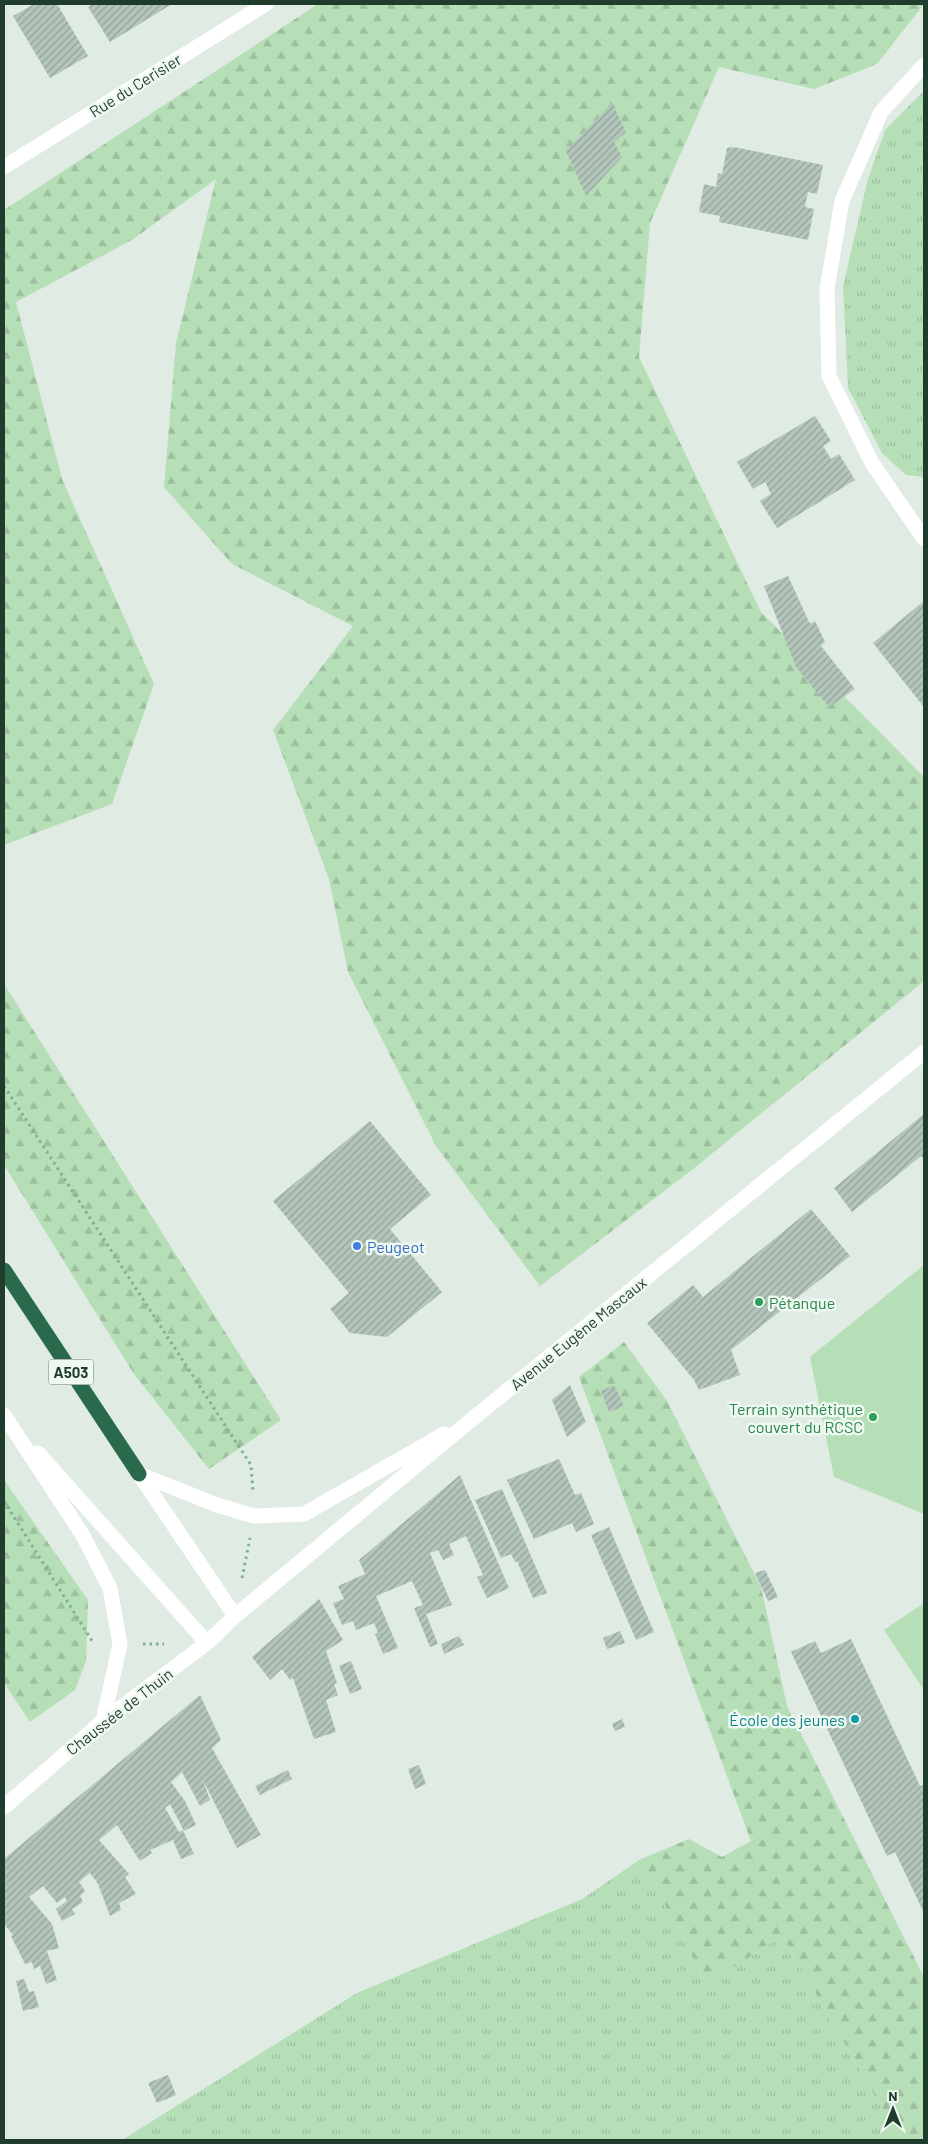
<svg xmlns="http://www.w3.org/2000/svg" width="928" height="2144" viewBox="0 0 928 2144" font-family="Barlow,sans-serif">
  <defs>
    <pattern id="grass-tufts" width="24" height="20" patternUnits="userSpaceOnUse" patternTransform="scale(1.25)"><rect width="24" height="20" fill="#b6deb7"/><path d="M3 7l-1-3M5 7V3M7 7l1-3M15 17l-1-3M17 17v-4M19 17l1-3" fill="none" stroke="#9cbf9e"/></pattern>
    <pattern id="forest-firs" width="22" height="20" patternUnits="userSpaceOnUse" patternTransform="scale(1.25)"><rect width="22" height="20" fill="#b6deb7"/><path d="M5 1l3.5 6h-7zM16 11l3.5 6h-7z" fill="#9cbf9e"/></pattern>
    <pattern id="building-hatch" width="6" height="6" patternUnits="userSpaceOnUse" patternTransform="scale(1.25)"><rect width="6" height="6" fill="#b4c6bb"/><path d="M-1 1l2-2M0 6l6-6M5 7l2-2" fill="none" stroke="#92a298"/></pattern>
  </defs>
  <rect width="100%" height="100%" fill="#dfebe3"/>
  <path fill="url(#grass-tufts)" d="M924,91v386l-18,-2 -24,-22 -34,-65 -5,-102 25,-107 17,-49z
    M641,1859l66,125 75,-48 119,204h-779l235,-147 225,-94z"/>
  <path fill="url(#forest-firs)" d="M318,4h606l-47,60 -63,25 -95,-22 -69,156 -11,134 122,255 163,165v204l-231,188 -153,117 -104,-140 -88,-174 -19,-93 -56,-149 80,-104 -121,-62 -68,-77 12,-144 40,-164 -84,61 -116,62 46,177 92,205 -42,120 -108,41v-635z
    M4,984l277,436 -72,49 -75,-95 -130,-209z
    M624,1342l43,59 94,186 26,119 137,271v163h-23l-119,-204 -75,48 -66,-125 48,-20 33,18 29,-16 -172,-464z
    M4,1480l84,120 -2,61 -11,29 -45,32 -26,-39z"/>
  <path fill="#b6deb7" d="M924,1265v249l-90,-37 -24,-120z
    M924,1603v87l-40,-60z"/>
  <path fill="url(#building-hatch)" d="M34,4h23l31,52 -38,22 -37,-62z
    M93,4h79l-62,38 -22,-35z
    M612,103l14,29 -12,10 8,15 -36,39 -20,-45z
    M734,147l89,18 -6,29 -9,-2 -3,15 9,2 -6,31 -89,-18 1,-6 -21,-4 5,-28 12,3 2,-14 4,1 5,-26z
    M815,416l16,25 -8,5 8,13 8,-5 16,26 -78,48 -17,-27 11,-7 -6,-12 -12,7 -16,-27z
    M788,576l22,48 5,-3 10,21 -4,4 34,43 -26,18 -33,-40 -32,-81z
    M924,601v106l-51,-64z
    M924,1114v46l-3,-4 -69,56 -18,-24z
    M370,1121l61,74 -41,34 52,63 -55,45 -37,-4 -20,-24 19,-16 -76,-92z
    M811,1209l39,47 -119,94 9,25 -41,15 -5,-10 -47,-57 46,-38 10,12z
    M570,1385l16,37 -19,15 -15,-37z
    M614,1385l10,21 -15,6 -8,-21z
    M559,1459l16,36 6,-2 13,31 -18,8 -4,-9 -38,16 -27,-59z
    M460,1475l49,113 -22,10 -10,-21 6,-2 -17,-39 -17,8 5,11 -11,5 -5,-10 -8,3 22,52 -26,9 12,30 -8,3 -16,-39 9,-3 -11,-24 -36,15 22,52 -15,6 -8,-20 3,-1 -4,-10 -18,7 -3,-9 -11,4 -9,-22 11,-4 -6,-13 27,-12 -6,-14z
    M502,1489l45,104 -14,5 -16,-37 -2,1 -4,-8 -10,4 -26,-58z
    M609,1527l45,105 -18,8 -45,-105z
    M765,1570l13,27 -10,4 -13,-28z
    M319,1599l24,41 -17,11 11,32 -3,1 4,11 -12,5 10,32 -22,7 -21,-61 -3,2 -8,-11 -12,11 -18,-23z
    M620,1631l5,12 -18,6 -4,-11z
    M459,1636l5,9 -20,9 -3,-10z
    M851,1639l69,147 3,-1 1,2v126l-29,-61 -8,4 -96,-204 24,-11 6,12z
    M351,1661l11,28 -12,5 -11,-28z
    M200,1695l21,45 -9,8 49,87 -24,13 -34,-68 7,20 -10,6 -18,-34 -11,10 14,19 11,24 -12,6 -14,-27 -5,4 14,24 4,-2 11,24 -13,5 -8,-19 -23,10 2,3 -12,8 -23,-36 -18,15 30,34 -4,3 11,17 -17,9 2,7 -11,6 -12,-32 -8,-11 -11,9 6,9 -5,5 3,6 -11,7 3,5 -13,7 -6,-12 11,-8 -2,-4 -8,6 -14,-17 -14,11 23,27 7,24 -12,3 10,29 -11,4 -6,-18 -6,3 -2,-7 -7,2 -14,-28 2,-1 -9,-11v-65z
    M622,1719l3,8 -10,4 -3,-7z
    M419,1765l7,19 -11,5 -7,-20z
    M288,1770l4,9 -32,16 -5,-9z
    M24,1979l5,13 5,-1 5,16 -16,4 -7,-30z
    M168,2075l8,20 -19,8 -9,-20z"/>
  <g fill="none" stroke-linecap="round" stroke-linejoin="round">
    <path stroke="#7db194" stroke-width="3" stroke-dasharray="2.5 4" stroke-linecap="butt" d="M4,1086l247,379 2,27
      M4,1501l90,143
      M242,1578l8,-40
      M143,1644h21"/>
    <path stroke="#fff" stroke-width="15" d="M924,65l-43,47 -39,89 -15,88 2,87 43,87 52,76
      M4,167l262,-163"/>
    <path stroke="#fff" stroke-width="15" d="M4,1415l78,119 28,54 10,56 -17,77
      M38,1453l169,190
      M139,1474l78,31 37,11 50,-2 140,-80
      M139,1474l96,142
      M4,1807l99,-86 104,-78 28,-27 241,-200 448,-364"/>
    <path stroke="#296a4d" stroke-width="15" d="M4,1270l135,204"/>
  </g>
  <circle fill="#3f7fe0" stroke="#eff8f1" stroke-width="2" cx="357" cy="1246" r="5"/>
  <g fill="#2e9e5b" stroke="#eff8f1" stroke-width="2">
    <circle cx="759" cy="1302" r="5"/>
    <circle cx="873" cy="1417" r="5"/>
  </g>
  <circle fill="#0f9aa8" stroke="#eff8f1" stroke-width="2" cx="855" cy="1719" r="5"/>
  <g text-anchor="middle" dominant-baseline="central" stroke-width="5" stroke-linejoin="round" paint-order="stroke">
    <rect fill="#eff8f1" stroke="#5d7468" stroke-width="1" x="48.5" y="1359.5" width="45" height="25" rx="4"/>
    <g font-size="15" font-weight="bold" fill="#1f3c2d">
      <text x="71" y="1372">A503</text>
    </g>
    <g font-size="16" fill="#1f3c2d" stroke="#eff8f1">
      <text transform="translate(135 85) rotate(-32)">Rue du Cerisier</text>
      <text transform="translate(578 1333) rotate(-39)">Avenue Eugène Mascaux</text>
      <text transform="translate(119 1711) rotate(-38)">Chaussée de Thuin</text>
    </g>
    <g font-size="16" fill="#366cbe" stroke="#eff8f1" text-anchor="start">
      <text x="367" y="1246">Peugeot</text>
    </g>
    <g font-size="16" fill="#27864d" stroke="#eff8f1" text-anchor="start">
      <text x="769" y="1302">Pétanque</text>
      <text x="863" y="1408" text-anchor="end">Terrain synthétique<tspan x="863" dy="18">couvert du RCSC</tspan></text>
    </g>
    <g font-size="16" fill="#0d838f" stroke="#eff8f1" text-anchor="end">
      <text x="845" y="1719">École des jeunes</text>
    </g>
  </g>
  <rect width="928" height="2144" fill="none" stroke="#1f3c2d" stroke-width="10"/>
  <g transform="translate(893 2109)" stroke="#eff8f1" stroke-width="4" paint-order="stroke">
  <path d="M0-4L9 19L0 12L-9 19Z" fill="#1f3c2d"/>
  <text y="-8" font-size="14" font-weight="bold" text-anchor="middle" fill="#1f3c2d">N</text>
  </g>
</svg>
